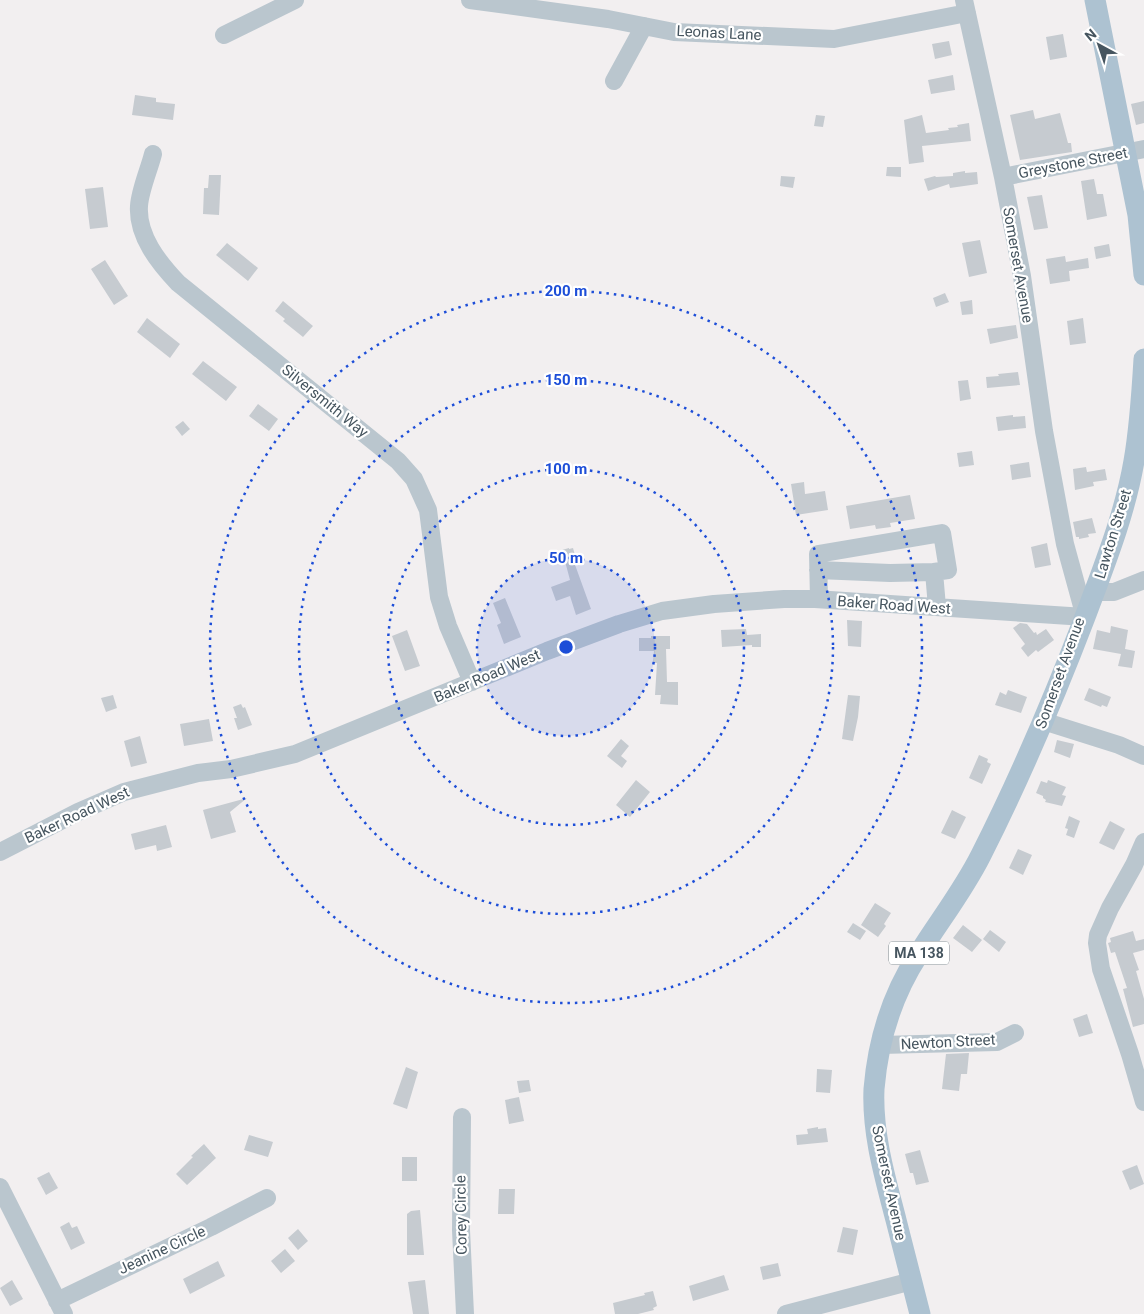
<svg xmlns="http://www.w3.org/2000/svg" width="1144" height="1314" viewBox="0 0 1144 1314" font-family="Roboto,sans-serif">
  <rect width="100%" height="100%" fill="#f2eff0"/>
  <path fill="#c6cbd0" d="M1063,34l4,23 -17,3 -4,-23z
    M949,41l3,14 -17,4 -3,-15z
    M953,75l2,15 -24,4 -3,-14z
    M135,95l21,3v4l19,2 -2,16 -41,-5z
    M1144,101v22l-8,2 -5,-21z
    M1033,110l2,9 25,-6 8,30h3l1,9 -52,8 -10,-45z
    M816,115l9,1 -2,11 -9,-1z
    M922,115l4,18 23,-3 -1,-2 10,-1 -1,-2 12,-2 2,18 -49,5 2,16 -15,2 -5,-44z
    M887,167h14v10l-15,-1z
    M965,171v2l12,-1 1,12 -28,4 -1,-4 -21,7 -4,-12 11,-3 1,1 17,-1v-3z
    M209,175h12l-2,40 -16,-1 1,-26h4z
    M781,176l14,1 -2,11 -13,-2z
    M1094,179l3,15h6l4,22 -20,4 -6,-39z
    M103,187l5,40 -18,2 -5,-40z
    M1042,195l6,33 -14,2 -7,-33z
    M980,240l7,33 -18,4 -7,-34z
    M227,243l31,25 -10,13 -32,-26z
    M1109,244l2,12 -15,3 -2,-12z
    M1065,256l1,6 22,-4 1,10 -20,3 1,10 -20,3 -4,-25z
    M105,260l23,36 -14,9 -23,-36z
    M945,293l4,9 -13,5 -3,-9z
    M972,300l1,14 -11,1 -2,-13z
    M283,301l30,25 -10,11 -20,-16 2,-2 -10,-8z
    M147,318l33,26 -10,14 -33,-26z
    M1083,318l3,25 -16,2 -3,-24z
    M1016,325l2,13 -28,6 -3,-15z
    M203,361l34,26 -11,14 -34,-27z
    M1018,372l2,13 -33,3 -1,-11 13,-1 -1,-2z
    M968,380l3,19 -11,2 -2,-20z
    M258,404l20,15 -9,12 -20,-15z
    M1013,415v2l12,-1 1,12 -28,3 -2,-14z
    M183,421l7,8 -8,7 -7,-9z
    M972,451l2,14 -15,2 -2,-14z
    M1029,462l2,15 -19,3 -2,-15z
    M1086,467l1,5 18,-3 2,11 -14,2 1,4 -19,4 -2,-21z
    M804,482l1,12 20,-3 3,19 -32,5 -5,-31z
    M910,495l5,24 -25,4 1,4 -15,2 -1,-4 -25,4 -4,-23z
    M1092,518l4,15 -8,1 1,3 -10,2v-2h-3l-3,-15z
    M1047,543l4,22 -16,3 -4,-21z
    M569,548v1l4,-1 4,14h-3l17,47 -15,6 -6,-19 -14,5 -5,-14 19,-7 -8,-30z
    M505,598l16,39 -17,7 -7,-19 4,-2 -8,-20z
    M847,620l15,1 -1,26 -13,-1z
    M1020,623l7,1 7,9 2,-1 1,3 9,-6 8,11 -16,12 -2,-2 -8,7 -7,-9 4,-4 -12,-16z
    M1111,626l17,4 -3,19 10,2 -3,17 -14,-2 3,-12 -28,-5 4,-19 13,3z
    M746,629l1,6 14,-1v13h-9v-2l-30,2 -1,-17z
    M407,630l13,36 -15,5 -13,-35z
    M651,636h19v13h-4l1,33h11v23l-18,-1 1,-9h-6l2,-32h-4l1,-12h-15v-13h12z
    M1089,688l22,9 -4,10 -5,-2 -1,2 -17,-7z
    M1008,690l19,7 -6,16 -26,-8 5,-13 6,3z
    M113,695l4,13 -11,4 -5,-14z
    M848,695l12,1 -2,21 -5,24 -11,-2z
    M241,704l2,4 2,-1 7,18 -14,5 -4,-12h3l-4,-11z
    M209,719l4,22 -29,5 -4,-22z
    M140,736l7,27 -16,4 -7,-26z
    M621,739l8,7 -8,10 6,5 -5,7 -15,-12z
    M1057,740l17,4 -4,14 -16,-6z
    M979,755l9,4 -1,3 4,2 -9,20 -13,-6z
    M636,780l14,12 -20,25 -14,-12z
    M1048,780l18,7 -4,8 4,1 -4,10 -17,-4 1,-2 -3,-2v-2l-7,-3 5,-12 6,2z
    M247,798l-17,14 6,20 -25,7 -8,-29z
    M952,810l14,7 -11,22 -14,-6z
    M1069,816l11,5 -6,17 -8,-3 2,-6 -3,-1z
    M1110,821l15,8 -11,21 -15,-7z
    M166,825l6,22 -15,4 -1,-6 -21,5 -4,-16z
    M1018,849l14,6 -9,20 -14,-7z
    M875,903l16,10 -7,11 2,2 -8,11 -17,-12z
    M853,923l13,8 -6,9 -13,-8z
    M963,925l19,15 -10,12 -19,-14z
    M990,930l16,12 -7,10 -16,-13z
    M1133,931l3,10 8,-2v11l-11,3 6,17 -3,1 8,28v25l-11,3 -10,-38 4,-1 -12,-36 -4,1 -3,-10 3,-1 -1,-4z
    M1087,1014l6,19 -14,4 -6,-18z
    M969,1053l-2,21h-6l-2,17 -17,-2 4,-35z
    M406,1067l12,5 -11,37 -14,-5z
    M817,1069l15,1 -2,23 -14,-1z
    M529,1080l2,11 -12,2 -2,-12z
    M519,1097l5,24 -15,3 -4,-24z
    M818,1127v2l8,-1 2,14 -31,3 -1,-10 12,-1 -1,-5z
    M249,1135l24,7 -5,15 -24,-7z
    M204,1144l12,14 -29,27 -11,-11 17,-17 -2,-1z
    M920,1150l9,32 -13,3 -3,-12h-3l-5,-19z
    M402,1157h15v24h-15z
    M1137,1165l7,19 -14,6 -8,-19z
    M49,1172l9,16 -12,7 -9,-17z
    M499,1189h16l-1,25h-16z
    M420,1210l4,45h-17v-41l4,-3z
    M69,1222l3,6 5,-2 8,17 -14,7 -11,-23z
    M843,1227l15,3 -5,25 -16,-3z
    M298,1229l10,12 -10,9 -10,-12z
    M285,1249l10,12 -14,12 -10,-12z
    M218,1261l7,15 -35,18 -7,-15z
    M778,1263l3,13 -18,4 -3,-13z
    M724,1275l5,15 -36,11 -4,-15z
    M12,1280l11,19 -13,7 -10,-18z
    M425,1280l4,34h-16l-5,-32z
    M653,1291l4,15 -4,2 1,2 -16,4h-23l-2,-11 32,-8 -1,-2z"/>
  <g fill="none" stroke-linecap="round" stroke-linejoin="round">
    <path stroke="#bac6ce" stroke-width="18" d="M470,0l138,19 66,13 160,7 133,-26
      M224,35l71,-35
      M614,81l30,-55
      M153,154c-4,16 -13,36 -14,52 -2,30 20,57 39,77l220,178 16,18 14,31 11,87 9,29 24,56
      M1003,177l141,-28
      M818,570l72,3 44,-1
      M1095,592h19l30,-12
      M819,599l-1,-45 124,-21 6,37 -14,2 3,35
      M1043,721l76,24 25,11
      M1144,842l-10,23 -24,43 -12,27 -1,8 4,26 29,85 14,48
      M0,852l78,-40 46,-20 74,-19 33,-4 64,-15 252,-103 72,-27 43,-13 52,-7 70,-5h31l270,18 -20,-73 -21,-113 -22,-155 -19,-99 -39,-177
      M881,1045l116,-3 18,-9
      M462,1117l-1,113 4,84
      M0,1187l64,127
      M57,1301l154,-74 56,-29
      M786,1314l126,-33"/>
    <path stroke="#adc2d1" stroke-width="21" d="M1095,0l43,215 6,60
      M920,1314c-8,-31 -16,-63 -24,-94 -11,-43 -24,-86 -22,-131 4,-48 18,-94 44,-134 21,-34 45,-64 63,-100 39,-77 73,-157 104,-238 19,-51 40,-103 49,-156 6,-34 8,-68 10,-102"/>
  </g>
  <circle cx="566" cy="647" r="89" fill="#1d4ed8" fill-opacity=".12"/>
  <g fill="none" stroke="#1d4ed8" stroke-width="2.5" stroke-dasharray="2.5 5">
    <circle cx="566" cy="647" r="89"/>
    <circle cx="566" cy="647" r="178"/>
    <circle cx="566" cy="647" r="267"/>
    <circle cx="566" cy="647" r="356"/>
  </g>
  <g text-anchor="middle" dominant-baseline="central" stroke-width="4.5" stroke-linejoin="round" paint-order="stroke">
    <rect fill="#fff" stroke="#7e888f" stroke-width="1" x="889" y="941.5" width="60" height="23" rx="4"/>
    <g font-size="14" font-weight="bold" fill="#46555f">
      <text x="919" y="953">MA 138</text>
    </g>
    <g font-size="15" fill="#46555f" stroke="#fff">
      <text transform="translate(719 33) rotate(3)">Leonas Lane</text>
      <text transform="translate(1073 163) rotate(-11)">Greystone Street</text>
      <text transform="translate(1018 265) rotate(80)">Somerset Avenue</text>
      <text transform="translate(325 401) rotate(39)">Silversmith Way</text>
      <text transform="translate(1113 534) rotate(-73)">Lawton Street</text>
      <text transform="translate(894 605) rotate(4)">Baker Road West</text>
      <text transform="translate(1060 673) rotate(-70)">Somerset Avenue</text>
      <text transform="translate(487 676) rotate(-23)">Baker Road West</text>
      <text transform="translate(77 815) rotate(-25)">Baker Road West</text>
      <text transform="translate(948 1042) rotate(-3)">Newton Street</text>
      <text transform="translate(889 1183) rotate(78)">Somerset Avenue</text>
      <text transform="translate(461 1215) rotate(-91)">Corey Circle</text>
      <text transform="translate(162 1250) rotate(-25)">Jeanine Circle</text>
    </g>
  </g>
  <circle cx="566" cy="647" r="8" fill="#1d4ed8" stroke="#fff" stroke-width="2.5"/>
  <g font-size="15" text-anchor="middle" font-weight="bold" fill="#1d4ed8" stroke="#fff" stroke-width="4.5" stroke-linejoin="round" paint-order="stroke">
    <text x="566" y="296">200 m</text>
    <text x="566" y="385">150 m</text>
    <text x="566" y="474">100 m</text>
    <text x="566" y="563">50 m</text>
  </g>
  <g transform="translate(1099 45) rotate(320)" stroke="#ffffff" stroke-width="4" paint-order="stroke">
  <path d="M0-4L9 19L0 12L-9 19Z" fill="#46555f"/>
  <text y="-8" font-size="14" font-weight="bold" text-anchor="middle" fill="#46555f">N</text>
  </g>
</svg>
